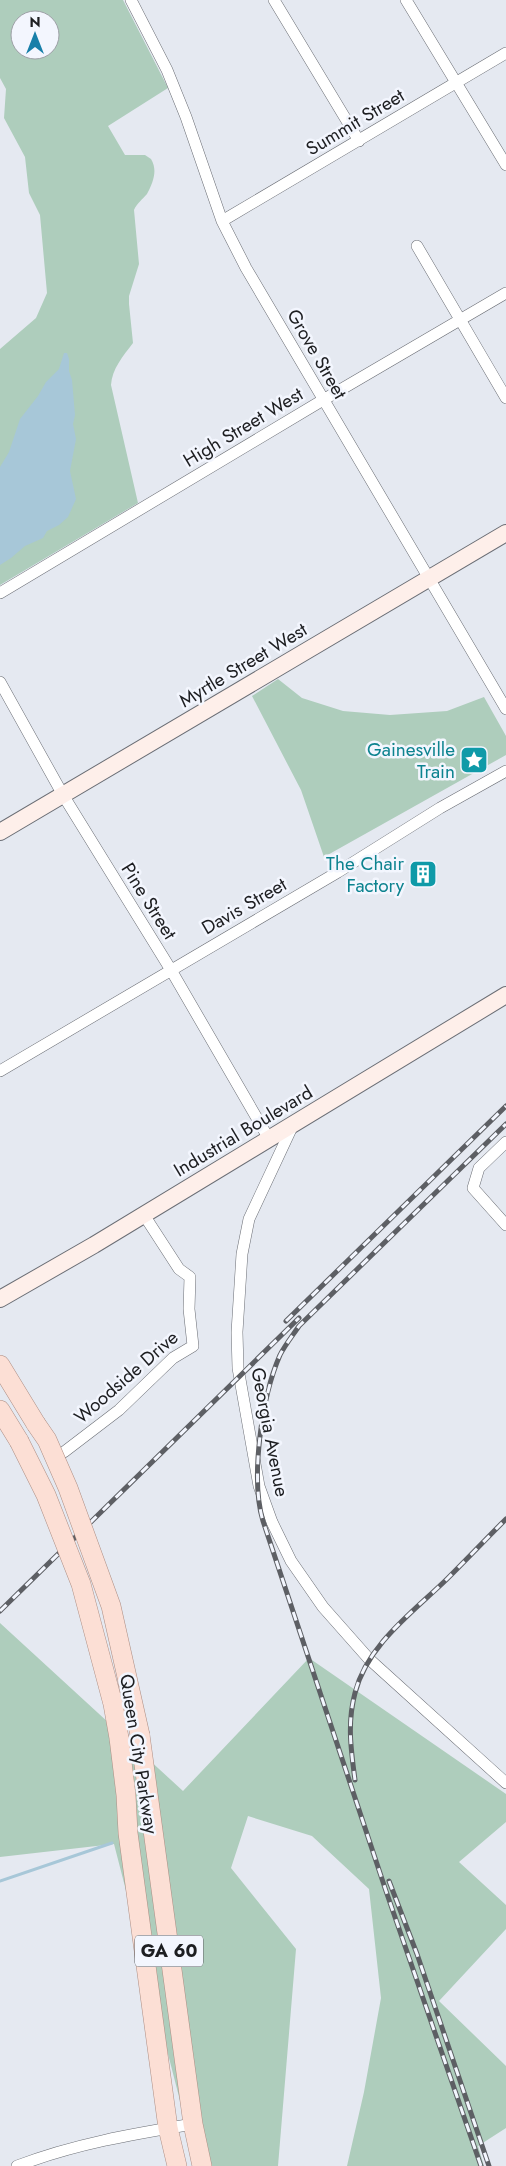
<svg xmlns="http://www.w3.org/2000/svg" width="506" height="2166" viewBox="0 0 506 2166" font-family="Jost,sans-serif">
  <rect width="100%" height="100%" fill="#e5e9f1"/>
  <path fill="#aecdbc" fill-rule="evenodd" d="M0,0h123l45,88 -60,38 17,29h20l6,4c7,11 2,24 -4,35 -5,6 -10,9 -13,16l5,54 -10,32v8l4,39c-10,13 -21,26 -22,42l27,118 -138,82v-236l36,-31 11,-25 -7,-78 -11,-22 -4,-36 -21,-39 2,-29 -6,-11zM20,20h30v30h-30z
    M278,679l24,19 41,13 47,4 57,-4 37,-14 22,39v19l-182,102 -23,-67 -49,-94z
    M0,1623l183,168 126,-133 197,136v28l-47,40 47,43v24l-67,72 67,65v62l-28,18 6,20h-137l17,-74 17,-94 -12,-109 -57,-53 -64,-20 -17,52 65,81 -18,217h-75l-17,-42 -72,-280 -114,13z"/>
  <path fill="#a7c7d8" d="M64,353h3l2,6v12l3,9 3,35 -2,9 3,15 -6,32 6,28 -8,18 -9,8 -12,6 -4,7 -18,8 -14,12 -11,7v-98l9,-15 11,-33 18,-23 8,-14 13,-13z"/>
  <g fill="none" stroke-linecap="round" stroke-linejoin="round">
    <path stroke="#a7c7d8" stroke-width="3" d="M0,1881l112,-38"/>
    <defs>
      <path id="street" d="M131,0l36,70 19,47 36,104 24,47 260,441
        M274,0l85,141
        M406,0l100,165
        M222,221l284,-168
        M417,246l89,152
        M0,593l323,-193 183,-107
        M0,682l63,113 108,175 98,169
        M0,1071l338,-199 102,-64 66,-37
        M293,1125l-44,94 -7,35 -5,78 1,36 21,118 13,36 19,39 32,46 46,52 137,124
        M506,1142l-27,26 -6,20 33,37
        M64,1452l55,-42 54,-52 20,-12 -4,-37 1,-32 -11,-8 -35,-54
        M17,2166c57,-22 116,-32 176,-42"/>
      <path id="secondary" d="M0,832l506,-299
        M0,1299l94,-54 412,-250"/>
      <path id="primary" d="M0,1365l36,59
        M0,1410l19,31
        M140,1735l53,389 9,42
        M119,1738l7,57 2,38 40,295 9,38"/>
    </defs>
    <use href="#street" stroke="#6b6e75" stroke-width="12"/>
    <use href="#secondary" stroke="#6b6e75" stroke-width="18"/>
    <use href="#primary" stroke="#ad8e84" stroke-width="20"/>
    <use href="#street" stroke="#fff" stroke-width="11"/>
    <use href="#secondary" stroke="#feefea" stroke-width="16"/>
    <use href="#primary" stroke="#fcdfd5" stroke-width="19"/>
    <defs>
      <path id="rail" d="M286,1321l220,-215
        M0,1611l299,-293
        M355,1780c-4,-30 -8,-57 0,-87 12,-48 58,-81 92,-114 20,-20 39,-40 59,-60
        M389,1881l28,73 72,212
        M481,2166l-95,-275 -123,-370c-13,-43 -1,-125 17,-166 5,-10 13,-20 19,-29l207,-202"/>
    </defs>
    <use href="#rail" stroke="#5d5f64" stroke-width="5"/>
    <use href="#rail" stroke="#f3f6fe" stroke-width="3" stroke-dasharray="9" stroke-linecap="butt"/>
    <defs>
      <path id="primary-bridge" d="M36,1424l11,16 21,48 43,118 29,129
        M19,1441l27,54 35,89 32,120 6,34"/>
    </defs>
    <use href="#primary-bridge" stroke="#ad8e84" stroke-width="20" stroke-linecap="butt"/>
    <use href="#primary-bridge" stroke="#fcdfd5" stroke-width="19"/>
  </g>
  <defs>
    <symbol id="sight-square" viewBox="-11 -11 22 22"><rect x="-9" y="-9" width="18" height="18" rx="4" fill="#0f9aa8" stroke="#f3f6fe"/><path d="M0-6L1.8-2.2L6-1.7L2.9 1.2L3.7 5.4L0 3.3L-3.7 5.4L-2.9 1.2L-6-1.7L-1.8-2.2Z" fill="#fff"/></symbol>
    <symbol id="building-square" viewBox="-11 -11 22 22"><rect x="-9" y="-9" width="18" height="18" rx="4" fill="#0f9aa8" stroke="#f3f6fe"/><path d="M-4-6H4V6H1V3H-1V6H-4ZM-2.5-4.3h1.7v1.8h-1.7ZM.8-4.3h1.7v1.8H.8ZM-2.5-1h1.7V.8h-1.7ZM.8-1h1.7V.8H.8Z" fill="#fff"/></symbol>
  </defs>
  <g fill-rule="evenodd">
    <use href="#sight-square" x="458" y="744" width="32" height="32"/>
    <use href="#building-square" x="407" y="858" width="32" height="32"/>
  </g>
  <g text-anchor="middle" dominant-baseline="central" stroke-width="5" stroke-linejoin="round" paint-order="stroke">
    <rect fill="#f3f6fe" stroke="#5d5f63" stroke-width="1" x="135" y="1935.5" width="68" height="31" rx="4"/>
    <g font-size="18" font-weight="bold" fill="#1d1e21">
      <text x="169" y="1951">GA 60</text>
    </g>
    <g font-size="19" fill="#1d1e21" stroke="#f3f6fe">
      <text transform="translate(355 122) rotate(-31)">Summit Street</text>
      <text transform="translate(317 354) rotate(60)">Grove Street</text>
      <text transform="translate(243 427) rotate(-31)">High Street West</text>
      <text transform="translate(243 665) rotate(-31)">Myrtle Street West</text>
      <text transform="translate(149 901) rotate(58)">Pine Street</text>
      <text transform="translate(244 906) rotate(-30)">Davis Street</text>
      <text transform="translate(243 1131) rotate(-31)">Industrial Boulevard</text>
      <text transform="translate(126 1377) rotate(-41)">Woodside Drive</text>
      <text transform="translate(270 1432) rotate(79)">Georgia Avenue</text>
      <text transform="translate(139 1754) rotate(81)">Queen City Parkway</text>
    </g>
    <g font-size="19" fill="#0d838f" stroke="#f3f6fe" text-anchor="end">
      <text x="455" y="749">Gainesville<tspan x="455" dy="22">Train</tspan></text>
      <text x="404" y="863">The Chair<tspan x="404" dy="22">Factory</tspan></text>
    </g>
  </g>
  <g transform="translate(35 35)"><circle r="24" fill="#f3f6fe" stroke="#9da0a6"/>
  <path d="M0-4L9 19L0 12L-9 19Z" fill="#177fa9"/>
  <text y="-8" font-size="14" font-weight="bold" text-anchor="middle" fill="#1d1e21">N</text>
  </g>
</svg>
